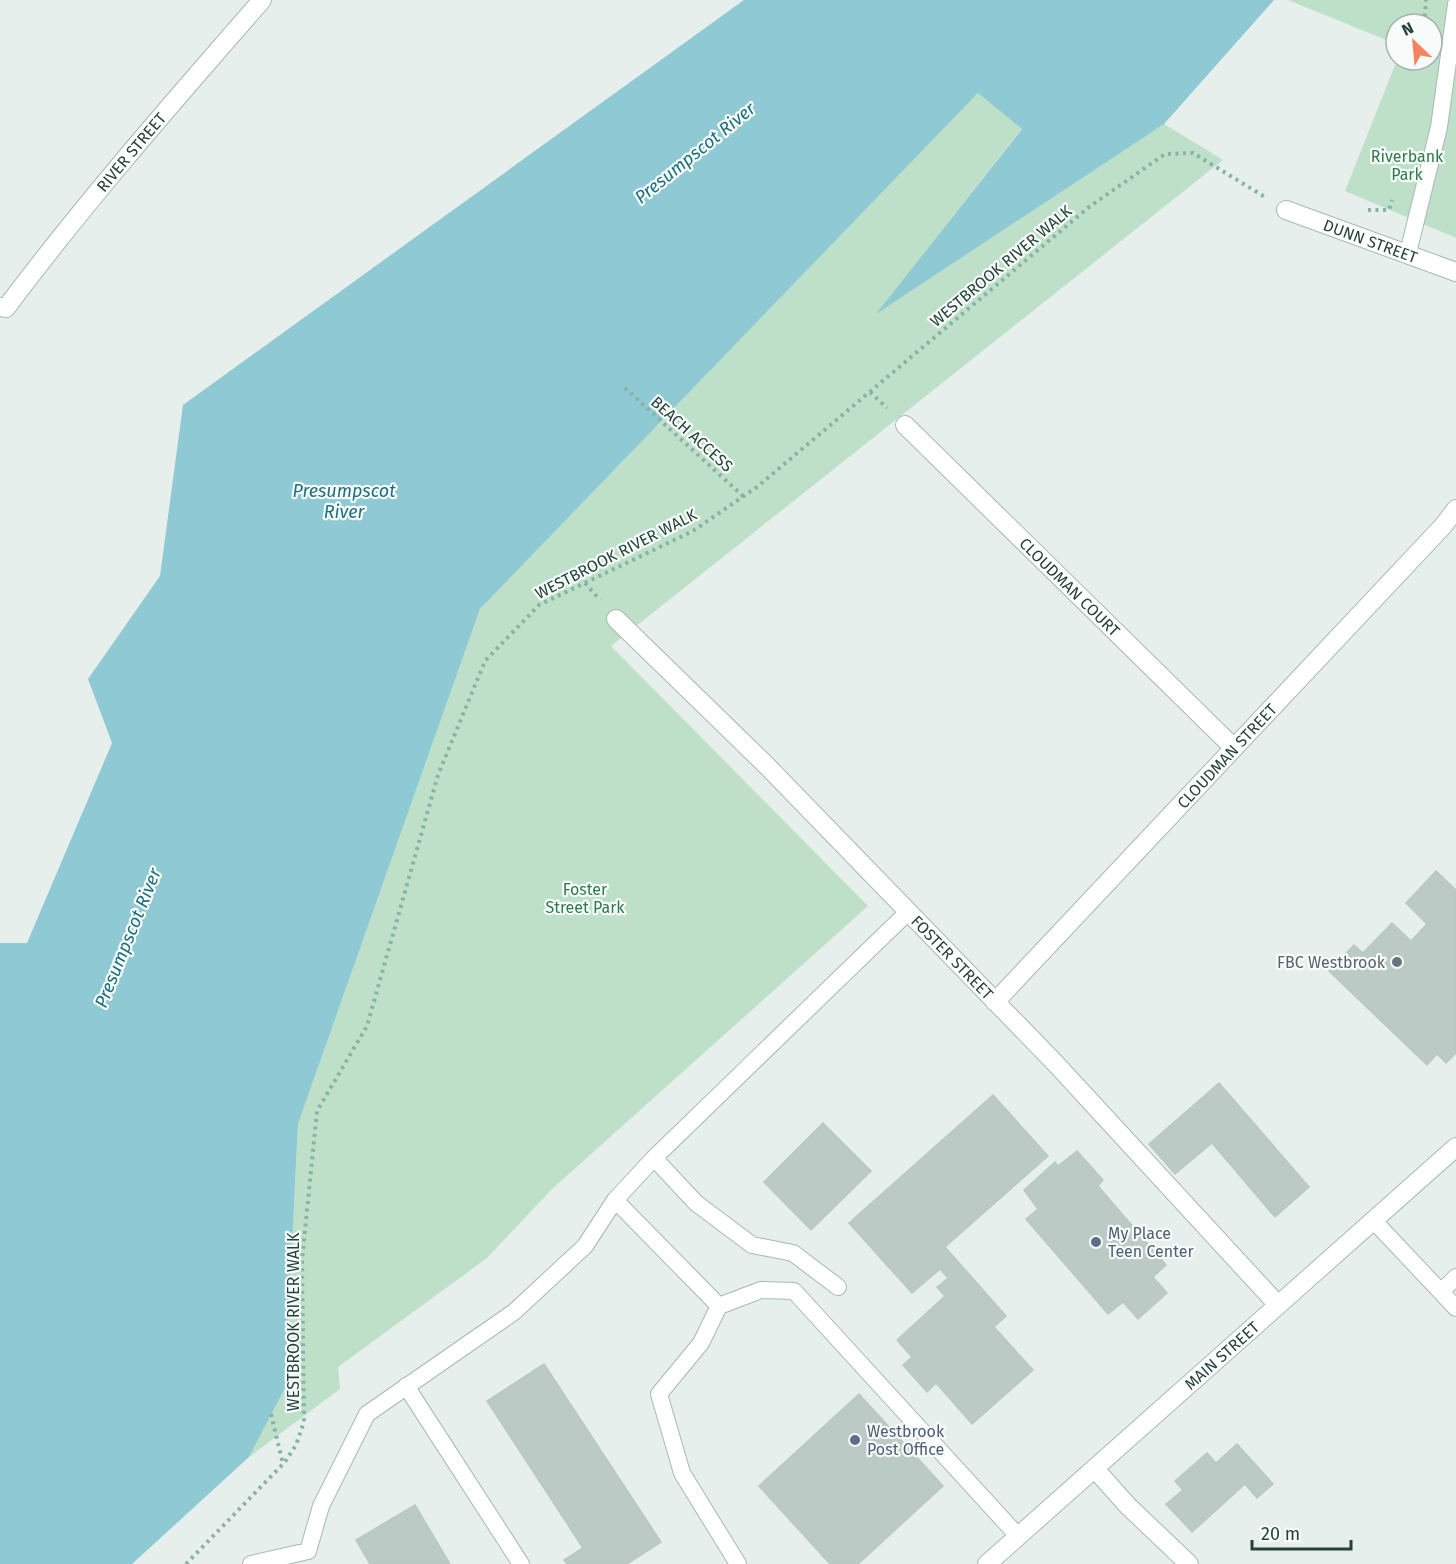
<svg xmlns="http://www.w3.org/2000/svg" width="1456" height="1564" viewBox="0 0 1456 1564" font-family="'Fira Sans',sans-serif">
  <rect width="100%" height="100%" fill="#e6efeb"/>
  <path fill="#bfe0c8" d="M1288,0h168v238l-111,-47 52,-131h35v-36h-36v20z
    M978,93l44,35 -144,184 286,-188 59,36 -612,486 257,260 -316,283 -65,69 -149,109 2,22 -91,68 36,-69 13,-264 182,-515z"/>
  <path fill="#8ec9d4" d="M744,0h530l-110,124 -288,190 146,-185 -44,-36 -498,516 -182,515 -13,264 -36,69 -117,107h-132v-621h27l85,-200 -24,-64 72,-103 23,-171z"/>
  <path fill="#bbcac4" stroke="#b8c9c2" stroke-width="1.5" d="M1436,871l20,19v163l-10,10 -9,-9 -10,11 -98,-94 25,-26 9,8 29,-30 19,18 16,-17 -21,-21z
    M1219,1083l90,104 -34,30 -63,-74 -37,31 -26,-30z
    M993,1095l55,61 -103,91 61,69 -12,11 39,43 -61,54 -36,-41 -9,9 -24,-27 9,-8 -15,-17 48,-44 -8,-9 11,-9 -8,-9 -28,24 -63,-70z
    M823,1123l48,48 -60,59 -47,-48z
    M1077,1151l26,29 -5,6 68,79 -13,12 14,16 -29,26 -15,-17 -15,12 -82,-95 12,-10 -14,-19 31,-28 3,4z
    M544,1364l117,178 -34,22h-60l-3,-4 19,-12 -96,-147z
    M859,1394l84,92 -85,78h-28l-71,-78z
    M1237,1444l36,40 -16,14 -12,-14 -53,48 -26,-28 17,-14 -8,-9 32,-28 9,10z
    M415,1505l35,59h-80l-14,-24z"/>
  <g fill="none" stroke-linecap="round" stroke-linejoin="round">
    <defs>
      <path id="lane" d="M1408,253l31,-126 17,-123
        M654,1158l-39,42 104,106
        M1373,1220l83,88
        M838,1287l-45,-34 -41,-8 -56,-42 -42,-45 254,-246
        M1441,1292l15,-15
        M406,1386l115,178
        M251,1564l57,-13 13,-45 46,-92 147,-102 71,-66 30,-46
        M738,1564l-56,-91 -23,-79 42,-51 18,-37 42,-16 33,1 224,245"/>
      <g id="street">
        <path id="s1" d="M1286,210l170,62"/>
        <path id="s2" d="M0,307l6,1c80,-107 168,-207 256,-308"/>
        <path id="s3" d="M905,425l329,323"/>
        <path id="s4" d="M616,619l151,147 289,298 222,241"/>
        <path id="s5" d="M995,1002l448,-476 13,-17"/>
        <path d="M1095,1469l33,37 61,58"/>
      </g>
      <g id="secondary">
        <path id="s6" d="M987,1564l469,-417"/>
      </g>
    </defs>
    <use href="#lane" stroke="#a8b8b2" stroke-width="18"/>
    <use href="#street" stroke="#a8b8b2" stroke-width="20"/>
    <use href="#secondary" stroke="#a4bbb3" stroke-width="20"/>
    <path stroke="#86b3a5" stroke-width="4" stroke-dasharray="3 4.5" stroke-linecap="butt" d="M1424,24l2,-24
      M1368,210h21l3,-10
      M625,388l119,109
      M870,392l17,16
      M585,583l15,17
      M271,1414l12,50
      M186,1564l99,-102 11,-17 8,-23 -2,-162 15,-149 50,-85 71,-251 47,-114 54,-56 154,-74 64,-44 332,-280 76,-53 28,-1 72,44"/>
    <use href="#lane" stroke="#fff" stroke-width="16"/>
    <use href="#street" stroke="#fff" stroke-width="18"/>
    <use href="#secondary" stroke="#fff" stroke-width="18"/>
  </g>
  <circle fill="#6b7280" stroke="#f7fbf9" stroke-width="2" cx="1397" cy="962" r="6"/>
  <g fill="#5c6f8a" stroke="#f7fbf9" stroke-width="2">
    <circle cx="1096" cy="1242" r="6"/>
    <circle cx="855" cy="1440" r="6"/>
  </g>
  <g text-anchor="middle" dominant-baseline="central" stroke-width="4.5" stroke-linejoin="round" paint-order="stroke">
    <g font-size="16" fill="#24423a" stroke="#f7fbf9">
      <text stroke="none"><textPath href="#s2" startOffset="206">RIVER STREET</textPath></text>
      <text stroke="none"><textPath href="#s1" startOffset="90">DUNN STREET</textPath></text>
      <text transform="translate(1001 266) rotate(-40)">WESTBROOK RIVER WALK</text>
      <text transform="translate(692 434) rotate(42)">BEACH ACCESS</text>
      <text transform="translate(616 554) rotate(-27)">WESTBROOK RIVER WALK</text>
      <text stroke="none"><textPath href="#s3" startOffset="231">CLOUDMAN COURT</textPath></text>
      <text stroke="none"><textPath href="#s5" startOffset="338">CLOUDMAN STREET</textPath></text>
      <text stroke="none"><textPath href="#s4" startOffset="477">FOSTER STREET</textPath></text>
      <text transform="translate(293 1322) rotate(-90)">WESTBROOK RIVER WALK</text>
      <text stroke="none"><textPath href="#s6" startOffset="314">MAIN STREET</textPath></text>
    </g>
    <g font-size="16" fill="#2d7a4b" stroke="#f7fbf9">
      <text x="1407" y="156">Riverbank<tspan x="1407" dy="18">Park</tspan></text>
      <text x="585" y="889">Foster<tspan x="585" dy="18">Street Park</tspan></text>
    </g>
    <g font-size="16" fill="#5b616d" stroke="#f7fbf9" text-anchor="end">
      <text x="1385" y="962">FBC Westbrook</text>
    </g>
    <g font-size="16" fill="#4e5e75" stroke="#f7fbf9" text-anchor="start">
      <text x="1108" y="1233">My Place<tspan x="1108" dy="18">Teen Center</tspan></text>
      <text x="867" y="1431">Westbrook<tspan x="867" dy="18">Post Office</tspan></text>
    </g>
    <g font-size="18" font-style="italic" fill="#1c6f80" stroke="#f7fbf9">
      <text transform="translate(695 153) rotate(-39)">Presumpscot River</text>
      <text x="344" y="491">Presumpscot<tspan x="344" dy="21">River</tspan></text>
      <text transform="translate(128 938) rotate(-68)">Presumpscot River</text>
    </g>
  </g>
  <g transform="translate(1414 42) rotate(334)"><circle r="28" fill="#f7fbf9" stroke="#a3b1ad" stroke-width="1.5"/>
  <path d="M0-4.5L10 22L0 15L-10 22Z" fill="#f4845f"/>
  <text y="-9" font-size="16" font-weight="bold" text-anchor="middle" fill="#24423a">N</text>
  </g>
  <path d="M1252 1540v9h99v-9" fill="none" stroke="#24423a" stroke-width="3"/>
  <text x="1261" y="1540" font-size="18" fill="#24423a" stroke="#f7fbf9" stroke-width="4.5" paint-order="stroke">20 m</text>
</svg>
